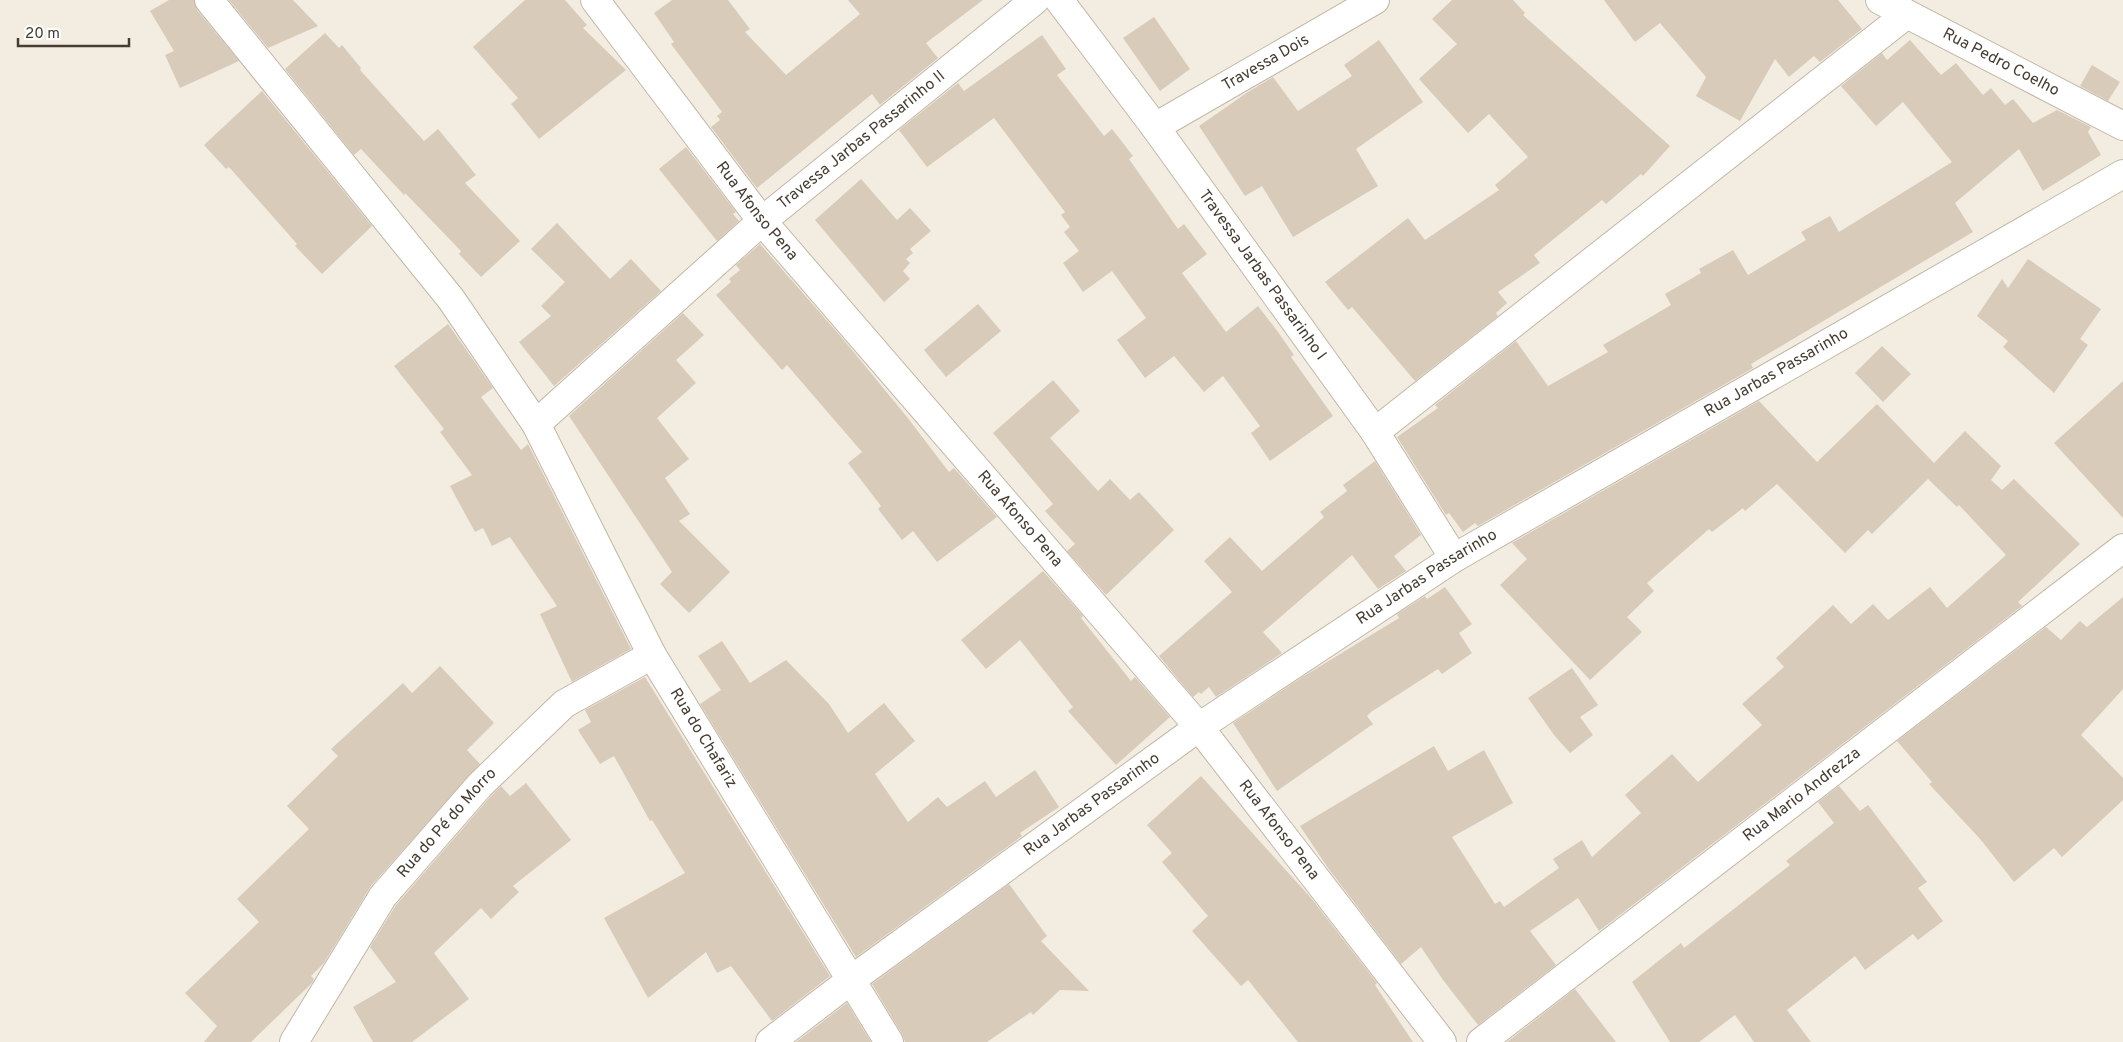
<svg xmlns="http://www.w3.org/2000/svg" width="2123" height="1042" viewBox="0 0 2123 1042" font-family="Overpass,sans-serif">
  <rect width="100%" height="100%" fill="#f3ede1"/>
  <path fill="#d8cbb9" d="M169,0h25l3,10 42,51 -59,27 -15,-33 9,-4 -24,-40z
    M229,0h64l25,26 -50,22z
    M525,0h40l22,25 -4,3 43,42 -87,69 -28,-35 7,-6 -45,-51z
    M672,0h56l22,29 -5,3 41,43 74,-61 -12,-14h135l-57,43 12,15 -58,47 -8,-11 -115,94 -46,-61 9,-7 -3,-4 5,-4 -51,-68 3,-2 -20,-29z
    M1452,0h61l12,13 -2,2 147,131 -27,30 -2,-2 -35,30 -4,-4 -68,55 6,8 -42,29 9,11 -11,10 2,3 -83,65 -63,-74 -4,3 -23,-28 83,-64 17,22 74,-50 -4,-5 33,-28 -39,-43 -21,19 -49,-54 38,-35 -25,-25z
    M1604,0h234l24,29 -42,33 -6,-6 -25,21 -14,-18 -35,62 -44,-25 10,-19 -46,-54 -25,19z
    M1154,17l36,52 -30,22 -37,-53z
    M325,33l14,15 3,-3 19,23 -1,2 64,71 14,-12 38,46 -11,8 55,58 -39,36 -22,-23 2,-3 -56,-58 -1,2 -43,-46 -7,6 -69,-86z
    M1042,35l24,34 -9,6 47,61 8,-7 21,27 -4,3 49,70 6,-5 23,30 -25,19 44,59 32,-26 20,26 16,23 -3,2 42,59 -63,45 -19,-28 9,-7 -37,-50 -19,16 -30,-36 -29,22 -28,-38 29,-22 -34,-47 -29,21 -20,-29 16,-12 -15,-19 6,-5 -9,-12 4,-3 -71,-94 -67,49 -28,-37 59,-47 6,8z
    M1379,40l44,62 -67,47 22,37 -85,51 -31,-51 -17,10 -46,-70 49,-34 25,-15 25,34 54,-35 -8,-11z
    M1910,40l31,35 15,-12 27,32 8,-7 14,17 8,-6 20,24 24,-13 34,17 -3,5 13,23 -58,36 -24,-42 -64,54 18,29 -222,132 2,4 -275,158 -3,-3 -12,9 -14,-19 -3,2 -49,-78 41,-29 -3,-3 81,-64 32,45 60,-34 -5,-7 68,-40 -6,-11 36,-21 -2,-4 34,-19 15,25 58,-35 -5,-8 29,-16 9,16 113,-70 -49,-60 -27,24 -35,-40 41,-33 5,7z
    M2092,65l28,17 -12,19 -28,-15z
    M262,91l110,135 -50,48 -27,-28 2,-2 -68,-77 -3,2 -22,-24z
    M686,147l50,65 -3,2 6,7 -22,20 -58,-72z
    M861,179l36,41 13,-12 21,23 -21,18 3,4 -7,6 4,4 -7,8 7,8 -26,23 -69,-82z
    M557,223l53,56 21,-20 30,32 -107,95 -35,-44 32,-26 -10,-10 24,-24 -34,-33z
    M760,244l83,95 64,78 42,55 5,-4 43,49 -60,45 -24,-31 -11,9 -24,-31 3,-3 -33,-43 14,-11 -75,-87 -5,5 -66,-75 15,-13 -2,-3 11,-9 -4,-5z
    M2028,259l73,50 -21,30 8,6 -34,48 -51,-46 5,-6 -31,-25 25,-37 6,9z
    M978,304l23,27 -55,46 -22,-27z
    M683,313l21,22 -28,25 20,23 -39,35 32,41 -24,19 25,36 -11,7 51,51 -41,41 -29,-29 12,-12 -103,-156z
    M448,324l45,64 -12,9 40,53 7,-6 103,205 -59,33 -32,-68 17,-8 -47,-69 -18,9 -9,-18 -8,4 -25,-46 22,-11 -32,-43 4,-3 -50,-63z
    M1882,346l29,28 -28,28 -28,-29z
    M1053,380l27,31 -30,27 48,53 12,-12 20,21 9,-8 35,38 -68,65 -39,-44 8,-7 -30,-33 8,-7 -60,-71z
    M2123,381v137l-69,-75z
    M1759,401l58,61 60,-58 57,59 31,-32 36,35 -10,14 11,10 12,-11 66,65 -62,58 4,4 -423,325 -21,-33 -48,33 26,34 -78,60 -35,-45 -22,-33 -20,17 -73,-96 -28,-42 134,-80 14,25 36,-21 29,53 -61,34 43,67 5,-3 4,6 55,-39 -6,-9 29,-19 10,17 49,-44 -16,-18 47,-41 26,28 64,-57 -20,-21 42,-37 -8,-9 57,-53 18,19 22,-20 15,16 42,-33 17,21 59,-53 -47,-50 -2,2 -29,-28 -56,55 -4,-4 -23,23 -68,-69 -32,27 -2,-3 -31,24 -3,-3 -62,54 7,8 -27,26 15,15 -52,48 -90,-95 27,-26 -15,-16z
    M1375,461l46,74 -27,21 12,15 -28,18 -26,-34 -89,77 19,21 -66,44 -7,-10 -8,7 -2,-2 -6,5 -34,-41 73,-64 -28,-31 26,-24 32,34 62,-54 -4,-5 27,-21 -4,-6z
    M1043,571l40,45 -2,2 50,63 4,-4 35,40 -54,48 -48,-54 5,-4 -53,-67 -34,29 -25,-29z
    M1445,587l27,37 -13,9 13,20 -30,21 -4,-5 -67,43 -4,4 6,8 -96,67 -44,-68 71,-47 95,-58 -2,-4 28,-18 2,3z
    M2123,597v92l-42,46 42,43v22l-61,57 -8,-9 -40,34 -33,-42 -52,-56 3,-2 -35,-41 149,-114 15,13 19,-19 7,6z
    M722,641l28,42 36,-23 43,44 19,29 36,-30 31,38 -40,33 33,48 30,-25 9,10 38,-26 11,16 39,-27 24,37 -39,26 2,3 -166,121 -156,-253 21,-14 -23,-34z
    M440,666l54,57 -27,27 13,14 -109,122 -47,77 -13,13 3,3 -2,4 -61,59h-47l13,-16 -32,-33 74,-71 -22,-23 72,-70 -22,-23 51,-50 -7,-7 72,-66 9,10z
    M1572,668l26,37 -18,12 13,18 -23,18 -16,-18 -26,-37z
    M645,677l185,299 -58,45 -41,-55 -14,7 -11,-21 -58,46 -44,-80 81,-45 -33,-53 -2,1 -36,-65 -14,8 -22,-34 13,-8 -6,-12z
    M1201,776l110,122 66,85 -2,2 38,57h-115l-50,-62 -7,6 -49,-55 16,-15 -46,-54 10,-9 -25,-28z
    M526,783l45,57 -58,46 6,6 -28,27 -10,-11 -47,45 35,46 -57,43h-39l-20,-35 43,-25 -26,-35 26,-42 95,-109 10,-10 9,10z
    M1839,786l21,25 8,-6 59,77 -9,6 25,33 -25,19 -5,-6 -48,36 -10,-14 -68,54 24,32h-57l-19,-27 -36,27h-29l-38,-60 49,-39 3,5 106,-83 -4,-4 48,-38 -16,-21z
    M1009,884l38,52 -6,5 48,50 -29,-1 -27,25 -2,-3 -44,30h-82l-3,-8 -30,-50z
    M1575,989l41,53h-109z
    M847,1003l24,39h-75z"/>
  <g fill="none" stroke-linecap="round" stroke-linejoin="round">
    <defs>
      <g id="minor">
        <path id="s1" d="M209,0l242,299 85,125 116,231 237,387"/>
        <path id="s2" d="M595,0l167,221 437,506 243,315"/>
        <path id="s3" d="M1059,0l96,127 220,305 79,126"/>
        <path id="s4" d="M1880,0l243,126"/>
        <path id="s5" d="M1155,127l220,-127"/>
        <path id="s6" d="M536,424l226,-203 273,-221"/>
        <path d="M1375,432l532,-418"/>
        <path id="s7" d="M294,1042l89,-146 97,-111 84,-81 88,-49"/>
        <path id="s8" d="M770,1042l81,-62 348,-253 255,-169 669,-384"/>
        <path id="s9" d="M1481,1042l642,-494"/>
      </g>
    </defs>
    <use href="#minor" stroke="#c2b7a6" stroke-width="30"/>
    <use href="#minor" stroke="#fff" stroke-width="28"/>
  </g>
  <g text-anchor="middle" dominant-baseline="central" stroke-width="4" stroke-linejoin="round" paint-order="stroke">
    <g font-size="16" fill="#453c32" stroke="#fff">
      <text stroke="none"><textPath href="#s5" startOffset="128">Travessa Dois</textPath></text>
      <text stroke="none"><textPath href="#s4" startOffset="136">Rua Pedro Coelho</textPath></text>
      <text stroke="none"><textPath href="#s6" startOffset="432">Travessa Jarbas Passarinho II</textPath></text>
      <text stroke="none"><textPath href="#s2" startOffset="266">Rua Afonso Pena</textPath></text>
      <text stroke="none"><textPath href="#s3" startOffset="342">Travessa Jarbas Passarinho I</textPath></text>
      <text stroke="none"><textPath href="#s8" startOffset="1210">Rua Jarbas Passarinho</textPath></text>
      <text stroke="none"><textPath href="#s2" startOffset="671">Rua Afonso Pena</textPath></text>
      <text stroke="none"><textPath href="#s8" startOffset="805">Rua Jarbas Passarinho</textPath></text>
      <text stroke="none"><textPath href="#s1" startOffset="892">Rua do Chafariz</textPath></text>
      <text stroke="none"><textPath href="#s9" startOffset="405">Rua Mario Andrezza</textPath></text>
      <text stroke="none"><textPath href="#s8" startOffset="400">Rua Jarbas Passarinho</textPath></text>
      <text stroke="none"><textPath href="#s7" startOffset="268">Rua do Pé do Morro</textPath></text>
      <text stroke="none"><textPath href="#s2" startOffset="1076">Rua Afonso Pena</textPath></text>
    </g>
  </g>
  <path d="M18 38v8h111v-8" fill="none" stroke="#453c32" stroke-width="2.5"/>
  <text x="25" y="38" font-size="15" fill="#453c32" stroke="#ffffff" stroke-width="4" paint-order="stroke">20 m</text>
</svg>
